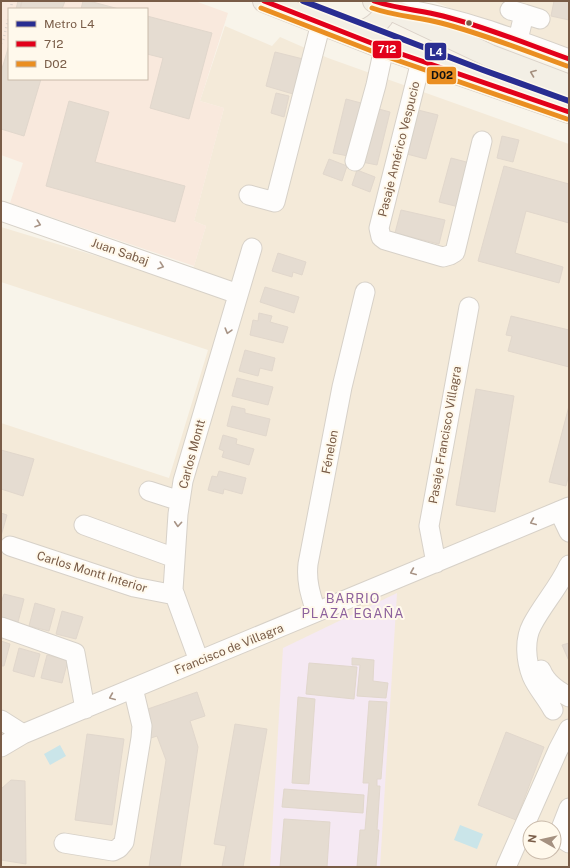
<svg xmlns="http://www.w3.org/2000/svg" width="570" height="868" viewBox="0 0 570 868" font-family="'Public Sans',sans-serif">
  <rect width="100%" height="100%" fill="#f8f4ea"/>
  <path fill="#f4ead9" fill-rule="evenodd" d="M432,1h137v49l-109,-38z
    M225,26l47,20 8,-9 48,21 241,86v723h-568v-444l168,55 39,-128 -207,-68v-55l185,56 8,-17 12,-40 -12,-5 30,-113 -24,-7zM530,828h24v24h-24z"/>
  <path fill="#f9e9dd" fill-rule="evenodd" d="M1,1h194l33,12 -28,88 24,7 -30,113 12,5 -12,40 -184,-63 13,-40 -22,-8zM9,9h138v70h-138z"/>
  <path fill="#f5e9f3" d="M397,593l-17,274h-110l13,-219z"/>
  <path fill="#cae5e9" d="M60,745l6,11 -16,9 -6,-11z
    M460,825l23,9 -6,15 -23,-9z"/>
  <path fill="#e5dcd1" stroke="#e1d7cc" d="M18,1h4l-2,8h-4z
    M22,1h43l-3,8h-42z
    M83,1h6l30,8h-38z
    M554,1h15v19l-18,-4z
    M147,16l65,17 -23,86 -39,-11 13,-50 -16,-4z
    M9,45v34h32l-17,57 -23,-7v-57z
    M275,52l28,7 -10,35 -27,-8z
    M276,93l13,3 -5,21 -13,-4z
    M346,99l15,4 -13,53 -15,-3z
    M69,101l40,11 -14,50 90,24 -10,36 -129,-36z
    M375,108l15,4 -13,53 -15,-3z
    M414,109l24,6 -12,44 -23,-6z
    M502,136l17,4 -6,22 -16,-4z
    M451,158l23,6 -11,44 -24,-6z
    M329,159l18,7 -5,15 -19,-7z
    M504,166l65,18v39l-43,-12 -11,42 48,14 -4,16 -81,-22z
    M357,170l18,7 -5,15 -18,-7z
    M401,210l44,10 -6,24 -44,-11z
    M278,253l28,9 -4,13 -9,-3 -1,5 -20,-6z
    M265,287l34,10 -5,16 -34,-11z
    M259,313l13,3 -2,6 18,5 -5,16 -33,-8 3,-15 5,1z
    M511,316l58,14v37l-61,-16 4,-15 -6,-1z
    M245,350l30,8 -3,13 -12,-3 -2,8 -19,-5z
    M237,378l36,9 -5,18 -36,-9z
    M476,389l38,7 -19,116 -39,-7z
    M232,406l13,3v4l25,6 -4,17 -39,-10z
    M569,406v68l-3,12 -17,-4z
    M223,435l14,4 -1,5 18,5 -5,16 -27,-8 2,-6 -5,-2z
    M1,450l33,9 -11,37 -22,-7z
    M219,471l27,7 -4,16 -18,-5 -1,5 -15,-4 4,-14 5,1z
    M1,513l6,2 -6,21z
    M4,594l20,5 -6,23 -17,-5v-14z
    M35,603l20,6 -6,22 -20,-5z
    M62,611l21,6 -7,22 -20,-5z
    M1,641l9,3 -6,22h-3z
    M569,643v18l-7,-16z
    M19,648l21,6 -6,23 -21,-6z
    M47,655l21,5 -6,23 -21,-5z
    M352,658l22,2 -1,21 15,2 -2,15 -29,-2 3,-31h-8z
    M309,663l48,4 -3,32 -48,-5z
    M197,692l8,24 -15,5 8,26 -18,120h-31l17,-107 -9,-24 -6,2 -9,-27z
    M298,697l17,2 -6,85 -17,-1z
    M369,701l18,1 -6,77h-4v7h3l-3,44h2l-3,37h-19l3,-37h5l4,-47h-6z
    M235,724l32,5 -24,138h-21l4,-21 -12,-2z
    M506,732l38,15 -28,73 -38,-15z
    M87,734l37,5 -12,86 -37,-5z
    M11,780l14,1 1,83 -25,-4v-71z
    M284,789l80,6 -1,18 -81,-6z
    M284,819l46,3 -3,45h-47z"/>
  <g fill="none" stroke-linecap="round" stroke-linejoin="round">
    <defs>
      <path id="minor" d="M398,8c59,9 115,30 171,51
        M510,10l14,4 -6,26
        M524,14l16,5
        M421,61l-42,167 2,9 4,3 58,17 7,-2 5,-3 27,-111
        M355,161l21,-76 8,-37
        M249,195l26,7 46,-179
        M1,211l237,83
        M149,491l31,10
        M559,511l10,21
        M84,525l91,33
        M10,546l124,41 41,8
        M436,563l-7,-37 40,-219
        M316,612c-5,-16 -10,-30 -8,-48l34,-177 23,-95
        M1,627l74,26 10,56
        M199,661l-26,-71 5,-76 5,-33 69,-233
        M541,670c5,13 16,20 28,27
        M553,710c-6,-12 -16,-22 -21,-34 -6,-15 -8,-36 0,-51 11,-21 27,-38 37,-60
        M1,720l22,14
        M1,747l22,-13 546,-227
        M569,808l-9,23v6l9,6
        M64,843l49,8 6,-3 5,-6 17,-104 1,-12 -9,-38
        M506,867l52,-117 11,-21"/>
      <path id="major" d="M264,1l120,47 185,64
        M374,1l116,55 79,30
        M352,35c18,-5 29,-11 36,-29"/>
    </defs>
    <use href="#minor" stroke="#d7d1c8" stroke-width="21"/>
    <use href="#major" stroke="#dad1c8" stroke-width="24"/>
    <path stroke="#dbd3cc" stroke-width="2.5" stroke-dasharray="1 3" stroke-linecap="butt" d="M11,9l1,-8
      M1,43l2,-2 6,-25"/>
    <use href="#minor" stroke="#fefdfc" stroke-width="19"/>
    <use href="#major" stroke="#f3efe5" stroke-width="22"/>
    <defs>
      <path id="bus-1" d="M264,1l120,47 185,64
        M374,1c23,8 46,9 69,15 43,11 84,28 126,43"/>
      <path id="bus-2" d="M261,8l121,47 185,64
        M372,8c22,8 46,9 69,15 43,11 84,28 126,43"/>
    </defs>
    <use href="#bus-1" stroke="#fff9ec" stroke-width="8"/>
    <use href="#bus-2" stroke="#fff9ec" stroke-width="8"/>
    <use href="#bus-1" stroke="#e2001a" stroke-width="5"/>
    <use href="#bus-2" stroke="#ea8e21" stroke-width="5"/>
    <defs>
      <path id="metro-1" d="M303,1l180,69 86,31"/>
    </defs>
    <use href="#metro-1" stroke="#fff9ec" stroke-width="9"/>
    <use href="#metro-1" stroke="#292d91" stroke-width="6"/>
  </g>
  <defs><path id="oneway-chevron" d="M-2-3.5L2.5 0L-2 3.5" fill="none" stroke-width="1.6" stroke-linecap="round" stroke-linejoin="round"/></defs>
  <use stroke="#a48f7e" href="#oneway-chevron" transform="translate(533 73) rotate(-159)"/>
  <g stroke="#a89486">
    <use href="#oneway-chevron" transform="translate(38 224) rotate(19)"/>
    <use href="#oneway-chevron" transform="translate(161 266) rotate(19)"/>
    <use href="#oneway-chevron" transform="translate(228 331) rotate(106)"/>
    <use href="#oneway-chevron" transform="translate(533 522) rotate(157)"/>
    <use href="#oneway-chevron" transform="translate(178 524) rotate(94)"/>
    <use href="#oneway-chevron" transform="translate(413 572) rotate(157)"/>
    <use href="#oneway-chevron" transform="translate(112 697) rotate(157)"/>
  </g>
  <circle fill="#795c47" stroke="#fff9ec" stroke-width="1.5" cx="469" cy="23" r="3.5"/>
  <g text-anchor="middle" dominant-baseline="central" stroke-width="4" stroke-linejoin="round" paint-order="stroke">
    <g font-size="12" fill="#795c47" stroke="#fff9ec">
      <text transform="translate(399 149) rotate(-76)">Pasaje Américo Vespucio</text>
      <text transform="translate(120 252) rotate(19)">Juan Sabaj</text>
      <text transform="translate(445 435) rotate(-80)">Pasaje Francisco Villagra</text>
      <text transform="translate(330 452) rotate(-79)">Fénelon</text>
      <text transform="translate(192 454) rotate(-75)">Carlos Montt</text>
      <text transform="translate(92 572) rotate(17)">Carlos Montt Interior</text>
      <text transform="translate(229 649) rotate(-22)">Francisco de Villagra</text>
    </g>
    <g font-size="13" letter-spacing="1" fill="#8d629d" stroke="#fff9ec">
      <text x="353" y="598">BARRIO<tspan x="353" dy="15">PLAZA EGAÑA</tspan></text>
    </g>
  </g>
  <g stroke="#fff9ec" stroke-width="1.5">
    <rect x="372" y="40" width="30" height="19" rx="4" fill="#e2001a"/>
    <rect x="424" y="42" width="23" height="19" rx="4" fill="#292d91"/>
    <rect x="426" y="66" width="31" height="19" rx="4" fill="#ea8e21"/>
  </g>
  <g font-size="11" text-anchor="middle" font-weight="bold" fill="#fff">
    <text x="387" y="53">712</text>
    <text x="436" y="56">L4</text>
  </g>
  <g font-size="11" text-anchor="middle" font-weight="bold" fill="#111">
    <text x="442" y="79">D02</text>
  </g>
  <rect width="570" height="868" fill="none" stroke="#795c47" stroke-width="4"/>
  <rect x="8" y="8" width="140" height="72" fill="#fff9ec" stroke="#c9baaa"/>
  <rect x="16" y="21" width="20" height="6" fill="#292d91" stroke="#c9baaa"/>
  <text x="44" y="28" font-size="12" fill="#795c47">Metro L4</text>
  <rect x="16" y="41" width="20" height="6" fill="#e2001a" stroke="#c9baaa"/>
  <text x="44" y="48" font-size="12" fill="#795c47">712</text>
  <rect x="16" y="61" width="20" height="6" fill="#ea8e21" stroke="#c9baaa"/>
  <text x="44" y="68" font-size="12" fill="#795c47">D02</text>
  <g transform="translate(542 840) rotate(278)"><circle r="19" fill="#fff9ec" stroke="#c9baaa"/>
  <path d="M0-3L7 15L0 10L-7 15Z" fill="#a59180"/>
  <text y="-6" font-size="11" font-weight="bold" text-anchor="middle" fill="#795c47">N</text>
  </g>
</svg>
